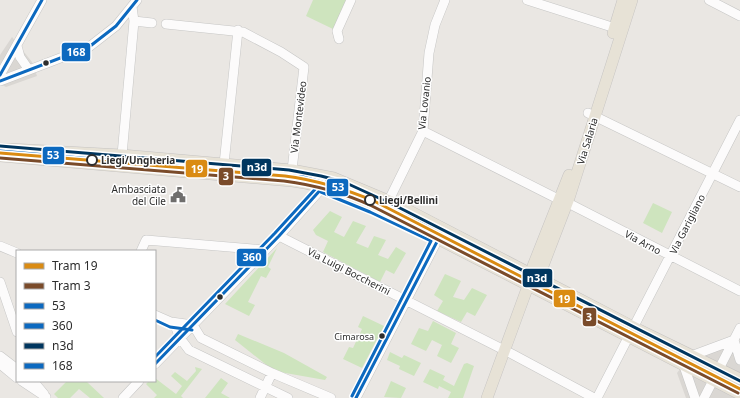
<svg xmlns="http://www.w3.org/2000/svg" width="740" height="398" viewBox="0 0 740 398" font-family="'Noto Sans',sans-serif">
  <rect width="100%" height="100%" fill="#eae7e3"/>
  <path fill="#cee4be" d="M313,0h34l-14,29 -27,-13z
    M653,203l19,9 -10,21 -19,-10z
    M330,211l12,6 -8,15 10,5 9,-16 13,5 -10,17 12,5 6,-12 12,4 -8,15 10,4 8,-12 10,6 -12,21 -8,-4 -6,12 -57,-30 5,-11 -12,-6 -3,-5z
    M277,248l-9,19 3,2 -5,9 -5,-2 -13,26 7,3 -6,11 -24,-12z
    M445,274l16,7 -8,16 11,3 8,-12 15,7 -12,21 -8,-4 -6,10 -24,-11 6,-10 -9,-6z
    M363,316l21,10 -22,42 -19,-9 6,-12 4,1 9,-19 -4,-2z
    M433,321l23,12 -5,11 8,4 -8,15 -14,-7 5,-11 -10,-5 -6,11 -15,-7 8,-16 9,3z
    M238,334l46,19 43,24 -2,3 -51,-9 -39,-31z
    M390,352l12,6 2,-3 17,8 -7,13 -15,-7 1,-3 -13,-6z
    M467,363l7,3 -11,32h-15l3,-6 -12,-6 -1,3 -15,-7 7,-13 15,7 -2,4 11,6 10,-22z
    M195,367l7,2 -21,27 2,2h-29l3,-3 -11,-11 3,-3h6v-3l21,16 6,-8 -11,-10 4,-4 12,9 9,-10z
    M221,378l7,5 -7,10 9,5h-25z
    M67,381h21l-1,1 17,16h-14l-11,-9 -9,9h-12l-4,-4z
    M391,381l15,7 -5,10 -17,-1z"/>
  <path fill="#dad7d3" d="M12,37l20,25 5,14 -31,11 -6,-3v-29z
    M726,341l14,7v50h-54l-9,-25 17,-22z"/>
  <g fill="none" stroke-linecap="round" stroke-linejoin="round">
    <defs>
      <path id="minor" d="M527,0l88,28
        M709,0l31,16
        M134,21l18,2
        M166,24l77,8 38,20 23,15 -12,103
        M339,39l-2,-8 14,-31
        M17,46l3,11 9,13
        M0,75l42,-75
        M0,81l89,-34 27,-21 21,-26
        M588,113l152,74
        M423,131l137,69
        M122,155l12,-134 -2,-14
        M224,164l14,-134
        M389,200l34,-69 6,-78 6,-28 10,-25
        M568,203l172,88
        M279,236l233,118 82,44
        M0,246l17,7
        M141,251l5,-11 119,10
        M0,282l17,50
        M155,315l16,7 22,3
        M171,322l5,6 4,10 9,12 99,48
        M193,325l8,13 71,35 59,25
        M734,340l6,20
        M0,356l17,13
        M691,356l43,-16
        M0,364l17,14
        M155,364l124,-128 44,-49 2,-4
        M684,366l11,32
        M22,381l24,16
        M33,381l11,13
        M123,398l16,-17
        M260,398l12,-25
        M356,398l82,-159
        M597,398l143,-278
        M704,398l36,-70"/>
      <path id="major" d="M613,33l10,-33
        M0,149h10l112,6 170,15 42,8 60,25 245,127 101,49
        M0,156l292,25c42,5 83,26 121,45l327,168
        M533,276v-10l36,-91
        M487,398l41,-112 5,-10 8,-5 28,-73 63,-198"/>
    </defs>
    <use href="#minor" stroke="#c6c6c5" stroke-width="10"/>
    <use href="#major" stroke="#c6c4c3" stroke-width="12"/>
    <use href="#minor" stroke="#fcfbfb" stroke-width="9"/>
    <use href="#major" stroke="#e7e2d6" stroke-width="11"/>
    <defs>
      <path id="bus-1" d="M0,151l303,26c49,12 93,33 138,57
        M155,364l124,-128 44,-49 3,-5
        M356,398l85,-164"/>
      <path id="bus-2" d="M0,156l288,24 30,6 -43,47 -120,124
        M321,192l49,20 61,29 -79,155
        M155,320l15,7 22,3"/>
      <path id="bus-3" d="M0,146l289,24 32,6 23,6 50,23 346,176"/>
      <path id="bus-4" d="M0,75l42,-75
        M0,81l89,-34 27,-21 21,-26"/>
    </defs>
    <use href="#bus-1" stroke="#fff" stroke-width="6"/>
    <use href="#bus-2" stroke="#fff" stroke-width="6"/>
    <use href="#bus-3" stroke="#fff" stroke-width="6"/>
    <use href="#bus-4" stroke="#fff" stroke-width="6"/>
    <use href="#bus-1" stroke="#0c69bf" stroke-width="3"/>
    <use href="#bus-2" stroke="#0c69bf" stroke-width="3"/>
    <use href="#bus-3" stroke="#00365f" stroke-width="3"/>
    <use href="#bus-4" stroke="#0c69bf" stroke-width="3"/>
    <defs>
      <path id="tram-1" d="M0,153l285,23c31,4 60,13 89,25l366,188"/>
      <path id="tram-2" d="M0,158l284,23c31,4 60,12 88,25l366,187"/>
    </defs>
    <use href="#tram-1" stroke="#fff" stroke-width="6"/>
    <use href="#tram-2" stroke="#fff" stroke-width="6"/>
    <use href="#tram-1" stroke="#da8b13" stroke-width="3"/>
    <use href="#tram-2" stroke="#7a4b2a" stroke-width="3"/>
  </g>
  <defs>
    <symbol id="civic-bare" viewBox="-9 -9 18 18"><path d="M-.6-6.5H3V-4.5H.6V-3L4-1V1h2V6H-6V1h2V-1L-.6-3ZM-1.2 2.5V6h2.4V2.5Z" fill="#6f6e6d" stroke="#fff" stroke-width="2.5" paint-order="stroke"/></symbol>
  </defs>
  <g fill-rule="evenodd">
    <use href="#civic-bare" x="167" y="184" width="22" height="22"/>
  </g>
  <g fill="#2d2d2d" stroke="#fff" stroke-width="1.5">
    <circle cx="46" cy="63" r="3.5"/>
    <circle cx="220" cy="297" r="3.5"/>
    <circle cx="382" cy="336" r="3.5"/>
  </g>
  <g fill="#fff" stroke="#2d2d2d" stroke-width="2">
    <circle cx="92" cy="160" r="5"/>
    <circle cx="370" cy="200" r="5"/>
  </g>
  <g text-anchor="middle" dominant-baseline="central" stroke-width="3" stroke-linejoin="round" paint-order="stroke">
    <g font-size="9" fill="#2d2d2d" stroke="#fff" text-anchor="end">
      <text x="374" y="336">Cimarosa</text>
    </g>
    <g font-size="10" fill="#2d2d2d" stroke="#fff">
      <text transform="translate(424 103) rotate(-84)">Via Lovanio</text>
      <text transform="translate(298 117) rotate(-83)">Via Montevideo</text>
      <text transform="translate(587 141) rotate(-73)">Via Salaria</text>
      <text transform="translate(687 224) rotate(-63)">Via Garigliano</text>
      <text transform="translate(643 242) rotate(28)">Via Arno</text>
      <text transform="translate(349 271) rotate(27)">Via Luigi Boccherini</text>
    </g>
    <g font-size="10" font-weight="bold" fill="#2d2d2d" stroke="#fff" text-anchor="start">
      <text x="101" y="160">Liegi/Ungheria</text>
      <text x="379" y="200">Liegi/Bellini</text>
    </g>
    <g font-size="10" fill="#2d2d2d" stroke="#fff" text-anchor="end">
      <text x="166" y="189">Ambasciata<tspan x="166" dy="12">del Cile</tspan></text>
    </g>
  </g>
  <g stroke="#fff" stroke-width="1.5">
    <rect x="61" y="42" width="30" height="20" rx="4" fill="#0c69bf"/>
    <rect x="42" y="146" width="23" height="19" rx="4" fill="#0c69bf"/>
    <rect x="241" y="158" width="31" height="19" rx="4" fill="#00365f"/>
    <rect x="185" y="159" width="23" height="19" rx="4" fill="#da8b13"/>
    <rect x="218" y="167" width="16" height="19" rx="4" fill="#7a4b2a"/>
    <rect x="326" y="178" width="23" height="19" rx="4" fill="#0c69bf"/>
    <rect x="236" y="248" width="31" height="19" rx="4" fill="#0c69bf"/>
    <rect x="522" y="268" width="31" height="20" rx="4" fill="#00365f"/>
    <rect x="553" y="289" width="23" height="19" rx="4" fill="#da8b13"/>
    <rect x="582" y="307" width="15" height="20" rx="4" fill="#7a4b2a"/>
  </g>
  <g font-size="11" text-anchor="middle" font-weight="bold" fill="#fff">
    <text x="76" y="56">168</text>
    <text x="53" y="159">53</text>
    <text x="257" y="171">n3d</text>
    <text x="197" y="173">19</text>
    <text x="226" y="180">3</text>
    <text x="338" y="191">53</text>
    <text x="252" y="261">360</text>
    <text x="537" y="282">n3d</text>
    <text x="564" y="303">19</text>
    <text x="589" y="321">3</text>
  </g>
  <rect x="16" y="250" width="140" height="132" fill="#ffffff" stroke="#ababab"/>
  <rect x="24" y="263" width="20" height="6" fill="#da8b13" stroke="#ababab"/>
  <text x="52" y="270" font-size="12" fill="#2d2d2d">Tram 19</text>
  <rect x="24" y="283" width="20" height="6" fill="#7a4b2a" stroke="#ababab"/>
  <text x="52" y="290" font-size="12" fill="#2d2d2d">Tram 3</text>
  <rect x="24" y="303" width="20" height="6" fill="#0c69bf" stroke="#ababab"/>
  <text x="52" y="310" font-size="12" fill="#2d2d2d">53</text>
  <rect x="24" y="323" width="20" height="6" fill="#0c69bf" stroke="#ababab"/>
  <text x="52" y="330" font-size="12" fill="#2d2d2d">360</text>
  <rect x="24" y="343" width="20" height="6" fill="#00365f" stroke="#ababab"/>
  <text x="52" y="350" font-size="12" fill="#2d2d2d">n3d</text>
  <rect x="24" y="363" width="20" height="6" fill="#0c69bf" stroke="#ababab"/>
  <text x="52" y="370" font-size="12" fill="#2d2d2d">168</text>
</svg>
